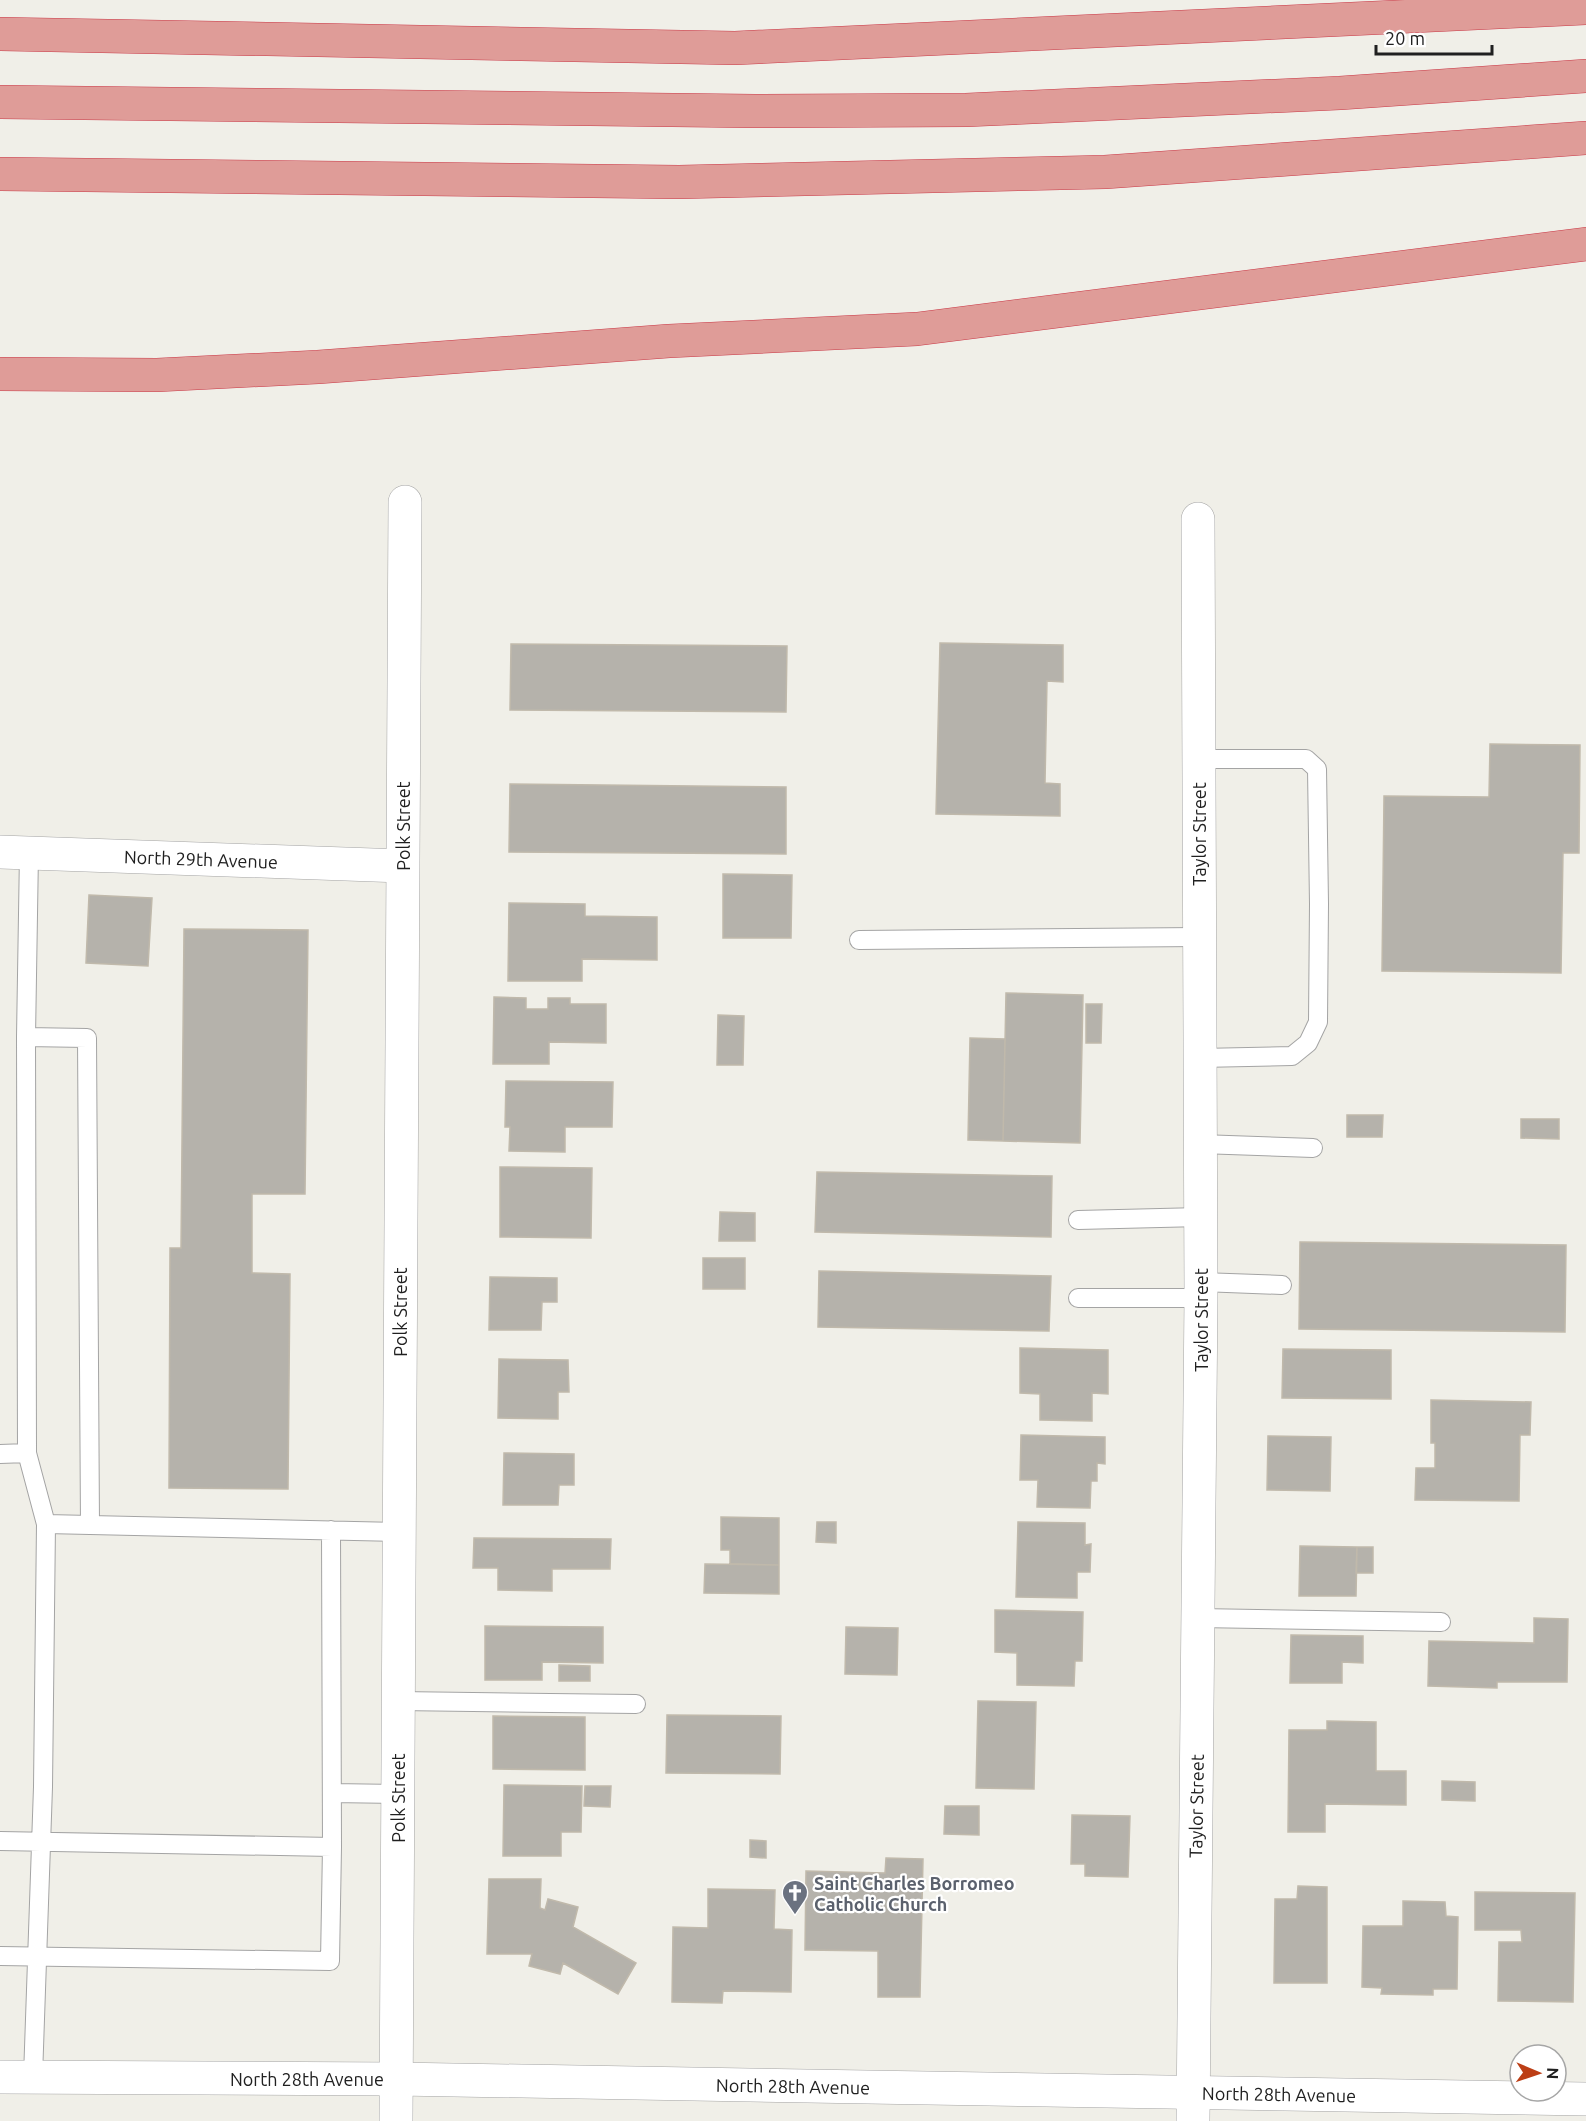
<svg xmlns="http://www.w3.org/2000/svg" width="1586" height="2121" viewBox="0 0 1586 2121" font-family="Ubuntu,sans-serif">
  <rect width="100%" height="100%" fill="#f0efe8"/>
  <path fill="#b5b2ab" stroke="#c0b9ab" stroke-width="1.5" d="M940,643l123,2v37l-16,-1 -2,102 15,1v32l-124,-2z
    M511,644l276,2 -1,66 -276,-2z
    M1490,744l90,1 -1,108h-16l-2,120 -179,-2 2,-175 105,1z
    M510,784l276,3v67l-277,-2z
    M723,874l69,1 -1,63h-68z
    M89,895l63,3 -4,68 -62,-3z
    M509,903l76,1v12l72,1v43l-75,-1v22h-74z
    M184,929l124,1 -3,264h-53v79l38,1 -2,215 -119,-1 1,-240h11z
    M1006,993l77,2 -3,148 -77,-2z
    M494,997l32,1v11h22v-11h22v6h36v39l-57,-1v22h-56z
    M1086,1004h16l-1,39h-15z
    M718,1015l26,1 -1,49h-26z
    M970,1038l35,1 -2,102 -35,-1z
    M506,1081l107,1 -1,45h-47v25l-56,-1 1,-24h-5z
    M1347,1115h36l-1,22h-35z
    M1521,1119h38v20l-38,-1z
    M500,1167l92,1 -1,70 -91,-1z
    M817,1172l235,4 -1,61 -236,-5z
    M720,1212l35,1v28h-36z
    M1300,1242l266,3 -1,87 -266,-3z
    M703,1258h42v31h-42z
    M819,1271l232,5 -2,55 -231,-4z
    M490,1277l67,1v24h-15l-1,28h-52z
    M1020,1348l88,2v44l-16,-1v28l-52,-1v-26l-20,-1z
    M1283,1349l108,1v49l-109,-1z
    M499,1359l69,1 1,32h-11v27l-60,-1z
    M1431,1400l100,2 -1,33h-10l-1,66 -104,-1 1,-32h19v-25h-4z
    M1021,1435l84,2v27l-8,-1v18h-6l-1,27 -53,-1 1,-27h-18z
    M1268,1436l63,1 -1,54 -63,-1z
    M504,1453l70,1v31h-15l-1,20h-55z
    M721,1517l58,1v47l-49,-1v-14h-9z
    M817,1522h19v21l-20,-1z
    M1018,1522l67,1v22l6,-1 -1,28h-13v26l-61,-1z
    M474,1538l137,1 -1,30h-58v22l-54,-1v-22h-25z
    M1300,1546l57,1 -1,49h-57z
    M1357,1547h16v26h-17z
    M705,1564l74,1v29l-75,-1z
    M995,1610l88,2 -1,49h-7l-1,25 -57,-1v-32l-22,-1z
    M1534,1618l34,1 -1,63h-70v6l-69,-2 1,-45 105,2z
    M485,1626l118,1v36l-61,-1v18h-57z
    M846,1627l52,1 -1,47 -52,-1z
    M1291,1635l72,1v27l-21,-1v21h-52z
    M559,1665l31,1v15h-31z
    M978,1701l58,1 -2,87 -58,-1z
    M667,1715l114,1 -1,58 -114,-1z
    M493,1716l92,1v53l-92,-1z
    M1327,1721l49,1v49h30v34l-81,-1v28h-37l1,-102h38z
    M1442,1781l33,1v19l-33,-1z
    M504,1785l78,1 -1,46h-20v24h-58z
    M585,1786h26l-1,21 -26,-1z
    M945,1806h34v29l-35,-1z
    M1072,1815l58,1 -2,61 -43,-1v-12h-14z
    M750,1840l16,1v17l-16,-1z
    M886,1858l37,1 -3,138h-42v-46l-73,-1 1,-79 79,2z
    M489,1879h52l-1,29 5,2 3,-11 30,8 -5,20 63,36 -18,31 -55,-31 -3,11 -31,-8 3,-12h-45z
    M1298,1886l29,1v96h-53l1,-84h22z
    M708,1889l67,1 -1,39 18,1 -1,62 -68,-1 -1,12 -50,-1 1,-75 35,1z
    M1475,1892l100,1 -2,109 -75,-1 1,-59h23l-1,-12h-46z
    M1403,1901l42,1 1,14 12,1 -1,72h-24v6l-52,-1 1,-6 -20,-1 1,-61h40z"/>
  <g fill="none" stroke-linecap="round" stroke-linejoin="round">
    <defs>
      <path id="service" d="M1198,759h108l11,10 2,135 -1,118 -10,21 -16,13 -92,2
        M29,853l-3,184 61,1 3,487
        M859,940l340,-3
        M26,1037l1,416 19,71
        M1200,1144l113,4
        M1078,1220l123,-3
        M1201,1282l81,3
        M1078,1298h123
        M0,1454l27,-1
        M1198,1618l243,4
        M398,1701l238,3
        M332,1793l66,1
        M0,1841l332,6
        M0,1956l330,5 2,-114 -1,-317
        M33,2077l10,-290 3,-263 353,8"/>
      <path id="minor" d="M0,852l402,14
        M396,2121l9,-1619
        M1193,2121l8,-823 -3,-779"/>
      <path id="tertiary" d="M0,2077l397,2 1189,20"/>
      <path id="motorway" d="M0,34l735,14 851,-40
        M0,102l755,9 211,-1 374,-17 246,-17
        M0,174l679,8 426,-10 481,-34
        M0,374l157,1 161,-8 351,-26 248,-12 669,-85"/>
    </defs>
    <use href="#service" stroke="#a4a4a4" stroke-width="20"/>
    <use href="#minor" stroke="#a4a4a4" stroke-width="34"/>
    <use href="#tertiary" stroke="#a4a4a4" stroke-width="34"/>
    <use href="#motorway" stroke="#ca3947" stroke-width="34"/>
    <use href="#service" stroke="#fff" stroke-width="18"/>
    <use href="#minor" stroke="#fff" stroke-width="33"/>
    <use href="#tertiary" stroke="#fff" stroke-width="33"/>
    <use href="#motorway" stroke="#df9c98" stroke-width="33"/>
  </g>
  <defs>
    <symbol id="church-pin" viewBox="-11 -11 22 30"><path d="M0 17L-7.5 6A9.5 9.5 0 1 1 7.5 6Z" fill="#6b7280" stroke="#fff"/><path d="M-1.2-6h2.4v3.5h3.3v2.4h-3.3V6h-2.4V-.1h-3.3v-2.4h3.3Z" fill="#fff"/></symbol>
  </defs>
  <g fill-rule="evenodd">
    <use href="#church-pin" x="780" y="1878" width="30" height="40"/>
  </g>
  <g text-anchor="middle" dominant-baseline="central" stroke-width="4.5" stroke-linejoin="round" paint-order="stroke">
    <g font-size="18" fill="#202020" stroke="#fff">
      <text transform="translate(403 826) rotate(-90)">Polk Street</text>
      <text transform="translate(1199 834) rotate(-90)">Taylor Street</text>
      <text transform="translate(201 859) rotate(2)">North 29th Avenue</text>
      <text transform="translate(400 1312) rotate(-90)">Polk Street</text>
      <text transform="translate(1201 1320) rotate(-90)">Taylor Street</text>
      <text transform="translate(398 1798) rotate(-90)">Polk Street</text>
      <text transform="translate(1196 1806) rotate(-89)">Taylor Street</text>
      <text x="307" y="2079">North 28th Avenue</text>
      <text transform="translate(793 2086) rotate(1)">North 28th Avenue</text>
      <text transform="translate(1279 2094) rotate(1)">North 28th Avenue</text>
    </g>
    <g font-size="18" font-weight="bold" fill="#5b616d" stroke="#fff" text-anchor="start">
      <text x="814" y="1883">Saint Charles Borromeo<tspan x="814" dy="21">Catholic Church</tspan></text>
    </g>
  </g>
  <g transform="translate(1538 2073) rotate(92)"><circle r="28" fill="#ffffff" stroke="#a6a6a6" stroke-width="1.5"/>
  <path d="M0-4.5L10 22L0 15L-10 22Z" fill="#bc3e15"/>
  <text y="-9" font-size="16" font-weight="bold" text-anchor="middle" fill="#202020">N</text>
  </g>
  <path d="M1376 45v9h116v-9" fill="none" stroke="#202020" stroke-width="3"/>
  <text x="1385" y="45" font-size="18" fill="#202020" stroke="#ffffff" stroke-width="4.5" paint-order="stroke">20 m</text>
</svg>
